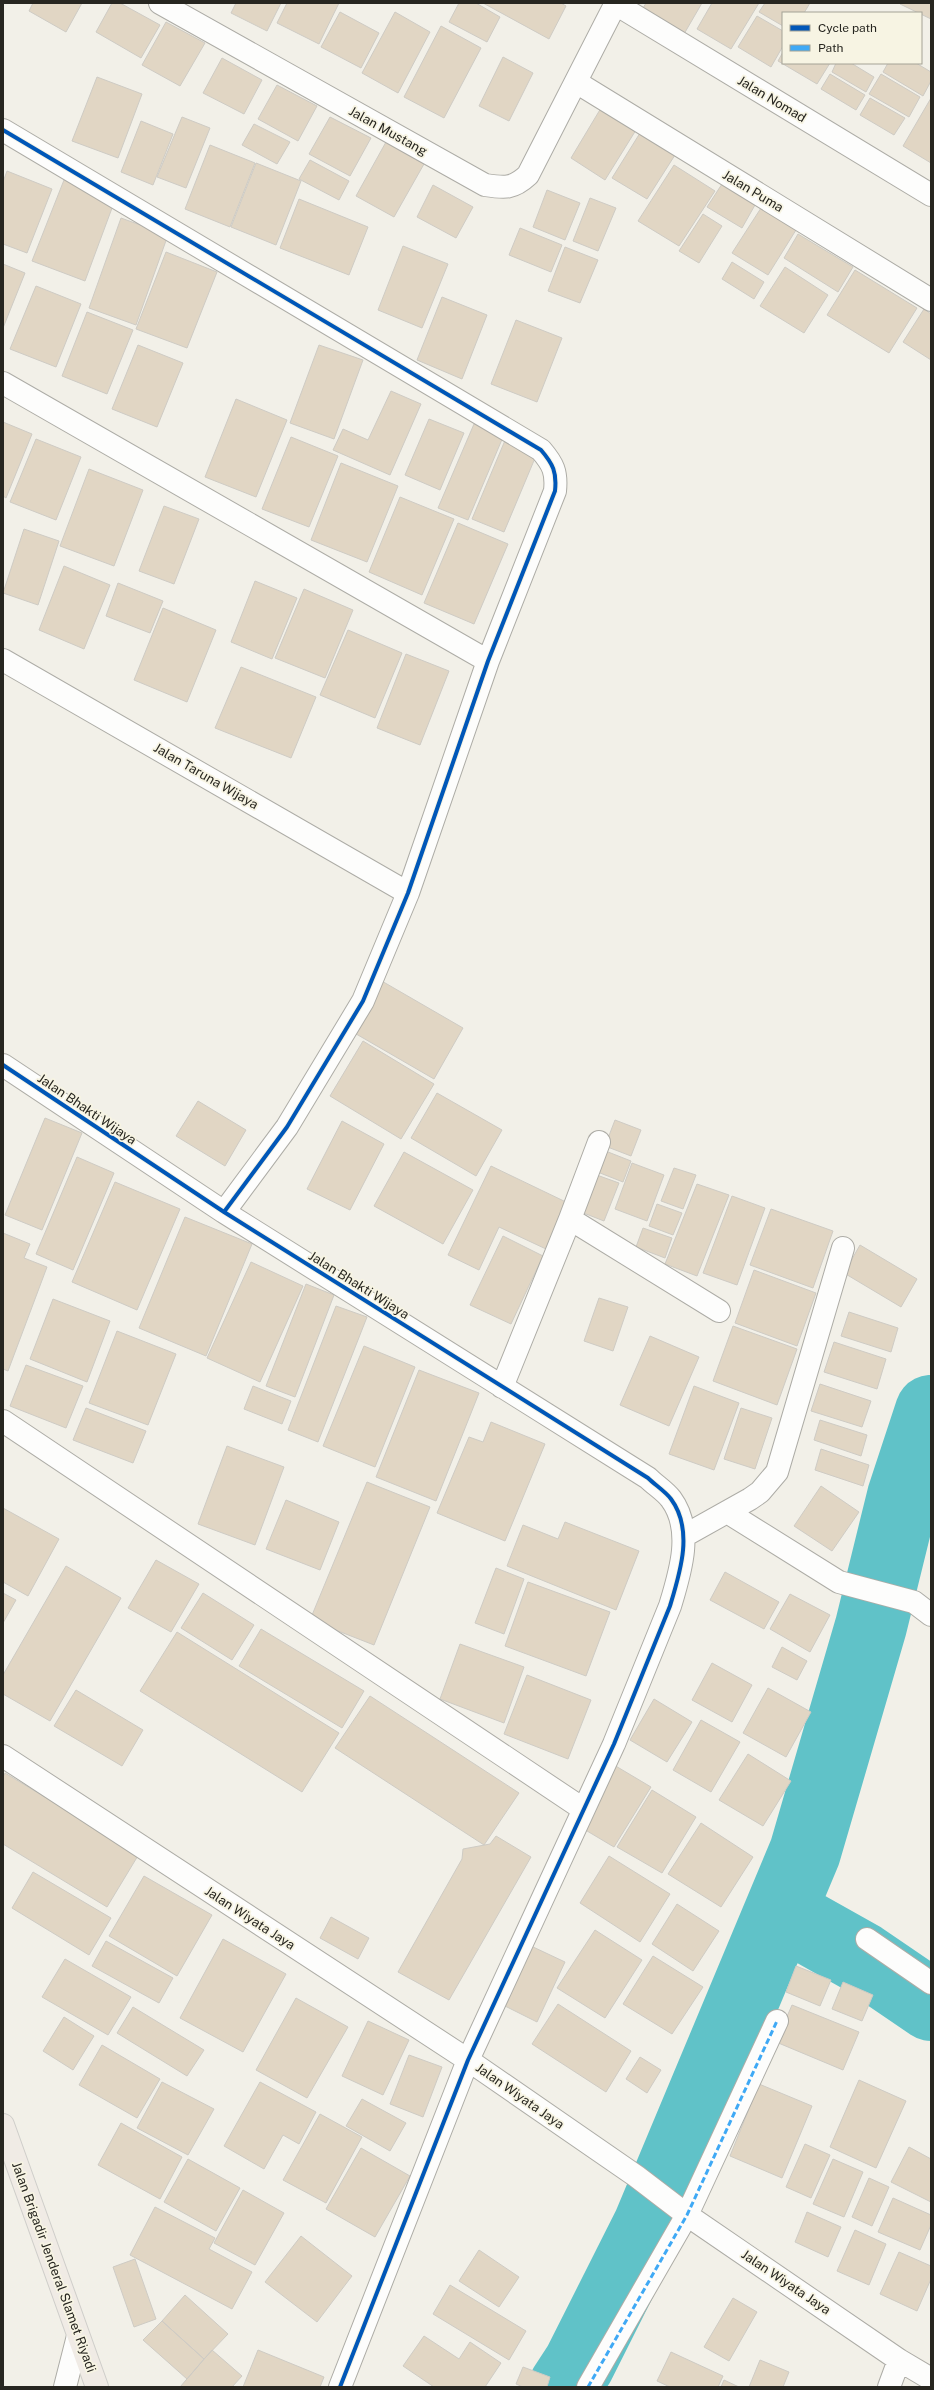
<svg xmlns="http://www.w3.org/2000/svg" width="934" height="2390" viewBox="0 0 934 2390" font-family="'Public Sans',sans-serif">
  <rect width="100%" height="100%" fill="#f2f0e8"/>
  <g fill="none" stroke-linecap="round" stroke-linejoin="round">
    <path stroke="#60c2c8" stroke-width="72" d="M780,1912l82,46 69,47
      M564,2387l15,-23 70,-139 156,-373 66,-226 32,-130 28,-85"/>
  </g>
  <path fill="#e1d6c4" stroke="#cecbc4" d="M33,3h49l-16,29 -37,-21z
    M112,3h8l40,22 -19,33 -45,-26z
    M236,3h45l-14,28 -36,-18z
    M287,3h52l-20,41 -42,-21z
    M459,3h17l24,14 -13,25 -38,-20z
    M483,3h78l5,3 -17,33z
    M646,3h56l-18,31 -42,-24z
    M712,3h47l-28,46 -34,-20z
    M765,3h45l-6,10h-21v13l-24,-14z
    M901,3h30v16l-31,-15z
    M340,12l39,21 -18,35 -40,-21z
    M395,12l35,20 -32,61 -36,-20z
    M757,16l26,15v15l-12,21 -33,-20z
    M166,22l39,21 -25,43 -38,-21z
    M441,26l40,22 -37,70 -40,-21z
    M783,52v11h47l-13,21 -39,-23z
    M503,57l30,16 -24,48 -30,-15z
    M222,58l40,22 -18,34 -41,-21z
    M836,63h15l23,14 -8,15 -34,-20z
    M888,63h28l15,9v9l-8,15 -40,-24z
    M830,74l35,21 -9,15 -35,-21z
    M881,74l39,23 -11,20 -40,-23z
    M97,77l45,17 -24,64 -46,-17z
    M277,85l40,21 -19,35 -40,-22z
    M870,98l35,20 -11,17 -34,-20z
    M931,98v65l-28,-17z
    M601,108l35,22 -31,50 -34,-22z
    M182,117l28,11 -24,60 -29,-11z
    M330,117l41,21 -21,38 -41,-22z
    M141,121l32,13 -20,51 -32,-13z
    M254,124l36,18 -13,22 -35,-19z
    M640,133l35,22 -28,44 -35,-21z
    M386,142l38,22 -30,53 -38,-21z
    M210,145l45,18 -25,64 -45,-18z
    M310,160l39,21 -10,19 -40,-21z
    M256,163l45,18 -25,64 -45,-18z
    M674,165l41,26 -36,55 -41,-25z
    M7,171l45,18 -25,64 -24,-9v-62z
    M64,180l51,20 -30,81 -53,-20z
    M722,184l33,21 -13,23 -35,-21z
    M433,185l40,22 -17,31 -39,-21z
    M547,190l33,13 -15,37 -32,-13z
    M590,198l26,10 -18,43 -25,-10z
    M299,199l69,28 -19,48 -69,-27z
    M761,208l35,22 -28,45 -36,-22z
    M703,214l19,12 -23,37 -20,-12z
    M121,218l47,17 -32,90 -47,-17z
    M520,228l42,17 -11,27 -42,-17z
    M798,234l55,33 -15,25 -54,-34z
    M403,246l45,18 -26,64 -44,-18z
    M565,247l33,13 -18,43 -32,-12z
    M166,252l51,20 -30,76 -51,-19z
    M732,262l32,20 -10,17 -32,-20z
    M3,264l22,9 -22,55z
    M785,267l43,28 -24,38 -44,-27z
    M855,270l62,38 -28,45 -62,-38z
    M36,286l45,18 -25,63 -46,-18z
    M442,297l45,18 -25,64 -45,-19z
    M924,309l7,5v46l-28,-18z
    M87,312l46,18 -26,64 -45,-18z
    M516,320l46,18 -25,64 -46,-18z
    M138,345l45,18 -26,64 -45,-18z
    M319,345l44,15 -29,79 -44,-16z
    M391,391l30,13 -31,71 -57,-25 10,-21 25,11z
    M236,399l51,21 -31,77 -51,-20z
    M429,419l35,14 -24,57 -35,-15z
    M3,422l29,12 -26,64 -3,-2z
    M474,424l29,13 -35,83 -30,-12z
    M291,437l47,19 -29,71 -47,-18z
    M506,438l32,13 -34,81 -32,-13z
    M36,439l45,18 -25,63 -46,-18z
    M341,463l57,23 -31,76 -56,-22z
    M89,469l54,21 -29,76 -54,-20z
    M400,497l54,22 -32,76 -53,-23z
    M164,506l35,13 -25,65 -35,-13z
    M458,523l50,21 -34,80 -50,-21z
    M24,529l35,12 -21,64 -35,-12z
    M64,566l46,19 -26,64 -45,-19z
    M255,581l42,17 -25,61 -41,-17z
    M118,583l45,18 -13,32 -44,-17z
    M304,589l49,21 -28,68 -50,-20z
    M163,608l53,22 -29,72 -53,-22z
    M348,630l54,23 -27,65 -55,-23z
    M406,654l43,17 -29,74 -43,-17z
    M241,667l75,30 -25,61 -76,-30z
    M380,980l83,48 -29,51 -83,-48z
    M363,1041l71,43 -33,55 -71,-43z
    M437,1093l65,37 -26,46 -65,-38z
    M198,1101l48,29 -21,36 -49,-30z
    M45,1118l37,15 -40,97 -37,-15z
    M615,1120l26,10 -10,26 -26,-10z
    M342,1121l42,23 -34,66 -43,-21z
    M603,1150l28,11 -8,21 -28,-11z
    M404,1152l69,38 -30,54 -69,-38z
    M77,1157l37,16 -41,97 -37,-16z
    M632,1163l32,12 -17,46 -32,-12z
    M491,1166l77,37 -22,46 -47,-22 -20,43 -31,-15z
    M674,1168l22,7 -13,34 -22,-8z
    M594,1174l25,9 -15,38 -23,-9z
    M115,1182l65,27 -43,101 -65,-28z
    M697,1184l32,11 -32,81 -32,-12z
    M732,1196l33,12 -28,77 -34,-12z
    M657,1204l25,9 -9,22 -24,-9z
    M771,1209l62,22 -20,57 -63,-23z
    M185,1217l67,27 -46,112 -67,-28z
    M643,1228l29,10 -7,20 -29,-11z
    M3,1233l27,11 -6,14 23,9 -39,104 -5,-2z
    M503,1236l40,20 -32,68 -41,-19z
    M860,1245l57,34 -16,28 -57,-34z
    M251,1262l52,24 -43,96 -53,-24z
    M754,1270l62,23 -19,53 -62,-23z
    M306,1284l28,11 -39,102 -29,-11z
    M599,1298l29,9 -15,44 -29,-10z
    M53,1299l57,22 -23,61 -57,-23z
    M336,1306l31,11 -49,125 -30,-12z
    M849,1312l49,16 -7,24 -50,-16z
    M733,1326l64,23 -20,56 -64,-24z
    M117,1331l59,23 -28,71 -59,-22z
    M650,1336l49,21 -30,69 -49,-21z
    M834,1342l52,17 -9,30 -53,-17z
    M364,1346l51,21 -40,100 -52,-21z
    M26,1365l57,21 -17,42 -56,-22z
    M419,1370l60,23 -43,108 -60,-24z
    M820,1384l51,17 -9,26 -51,-16z
    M253,1386l38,15 -9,23 -38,-15z
    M694,1386l45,17 -25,67 -45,-16z
    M86,1408l60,23 -13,32 -60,-23z
    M741,1408l31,10 -17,51 -31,-10z
    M820,1420l47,15 -6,21 -47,-16z
    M491,1422l54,22 -40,97 -68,-28 32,-76 14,5z
    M227,1446l57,21 -29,78 -57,-21z
    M821,1449l48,16 -6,21 -48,-16z
    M367,1482l63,25 -56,138 -64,-25z
    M821,1486l38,26 -27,39 -38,-25z
    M286,1500l53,22 -19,48 -54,-21z
    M3,1508l56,31 -31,57 -25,-14z
    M565,1522l74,29 -23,59 -109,-44 16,-41 35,14z
    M156,1560l43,24 -28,48 -43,-24z
    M66,1566l55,32 -71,123 -47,-27v-19z
    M496,1568l28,11 -20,55 -29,-11z
    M725,1572l54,30 -15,27 -54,-29z
    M528,1582l82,30 -24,64 -81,-30z
    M3,1593l13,7 -13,23z
    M203,1593l51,32 -22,35 -51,-32z
    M790,1594l40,21 -20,37 -40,-23z
    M261,1629l103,62 -22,37 -103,-62z
    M177,1632l162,101 -37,59 -162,-101z
    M460,1644l64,23 -20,56 -64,-24z
    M782,1647l25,14 -10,19 -25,-13z
    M712,1663l40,22 -20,37 -40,-22z
    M527,1675l64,25 -23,59 -64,-25z
    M768,1688l43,24 -25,45 -43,-24z
    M76,1690l67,40 -21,36 -68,-40z
    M370,1696l149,97 -35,52 -149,-97z
    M654,1699l38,23 -25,40 -37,-22z
    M701,1720l39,22 -29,50 -38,-22z
    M748,1754l43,27 -28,45 -44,-26z
    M614,1765l37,22 -37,60 -37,-22z
    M5,1773l134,81 -32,53 -104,-63v-67z
    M652,1790l44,27 -34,56 -45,-26z
    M701,1823l52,34 -32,50 -53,-33z
    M496,1836l35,21 -82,143 -51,-28 64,-113 1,-10 27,-5z
    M609,1856l61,38 -30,48 -60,-39z
    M33,1872l78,46 -22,37 -77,-47z
    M144,1876l68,39 -35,61 -68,-40z
    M677,1904l42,27 -26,40 -41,-27z
    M331,1917l38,21 -11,21 -38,-21z
    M595,1930l47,30 -37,58 -48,-30z
    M223,1939l63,35 -43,78 -63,-34z
    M106,1941l67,37 -14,25 -67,-37z
    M531,1946l34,16 -28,60 -34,-17z
    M653,1956l50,31 -31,47 -49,-30z
    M65,1959l66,38 -23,38 -66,-38z
    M796,1966l35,14 -11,26 -34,-14z
    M843,1982l30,13 -11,26 -30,-12z
    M296,1998l52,29 -41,71 -51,-28z
    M558,2004l73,47 -25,41 -74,-48z
    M792,2005l67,27 -16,38 -67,-28z
    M133,2007l71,43 -17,26 -70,-43z
    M64,2017l30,19 -21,34 -30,-19z
    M368,2021l41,19 -26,55 -41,-19z
    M102,2045l58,34 -23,39 -58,-33z
    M409,2055l33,12 -19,50 -33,-13z
    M640,2057l21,13 -14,23 -21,-14z
    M859,2080l47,21 -30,67 -46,-21z
    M162,2082l52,27 -26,46 -51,-27z
    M260,2082l56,30 -17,32 -16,-9 -19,34 -40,-23z
    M759,2084l53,22 -30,72 -52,-22z
    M362,2099l44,24 -16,28 -44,-25z
    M320,2114l42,23 -36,66 -43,-23z
    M121,2123l61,34 -22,42 -62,-34z
    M805,2144l25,11 -19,43 -25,-11z
    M909,2147l22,12v43l-40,-20z
    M361,2148l49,28 -35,61 -49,-28z
    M188,2159l52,29 -24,43 -52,-29z
    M833,2159l30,13 -19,45 -31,-13z
    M869,2178l20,9 -17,39 -20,-9z
    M243,2190l41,23 -29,52 -41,-22z
    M893,2198l38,17v10l-11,25 -42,-18z
    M155,2207l60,31 -6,11 43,23 -20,37 -102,-54z
    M807,2212l34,15 -13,30 -33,-15z
    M855,2230l31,14 -17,41 -32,-14z
    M301,2236l51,40 -35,46 -52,-40z
    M479,2250l40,27 -20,30 -40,-26z
    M899,2252l32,14v13l-14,32 -37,-17z
    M135,2259l21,60 -22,8 -21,-60z
    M450,2285l76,46 -17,29 -76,-46z
    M185,2295l43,39 -24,25 -42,-38z
    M733,2298l24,14 -28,49 -25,-14z
    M162,2321l42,38 -17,20 -44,-39z
    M424,2336l35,23 11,-17 31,21 -16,24h-51l-31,-21z
    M212,2350l30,26 -10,11h-52z
    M258,2350l66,27 -4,10h-77z
    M671,2352l52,24 -5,11h-48l-13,-6z
    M760,2360l29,12 -6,15h-34z
    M523,2367l27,10 -3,10h-24l-7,-3z
    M724,2380l15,7h-18z"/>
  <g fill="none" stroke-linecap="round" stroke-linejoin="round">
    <defs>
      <path id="street" d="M160,3l325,182c20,3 28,4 43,-10l88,-172
        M614,3l317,192
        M576,82l355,218
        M3,130l538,320c12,14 16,22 14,41l-67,170 -80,232 -45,108 -76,126 -63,85
        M3,383l485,278
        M3,660l405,233
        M3,1065l221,147 424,266c7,7 17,13 23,21 23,31 9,74 -1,107l-56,138 -146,316 -128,327
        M570,1219l149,92
        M502,1387l68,-168 29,-77
        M3,1421l580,388
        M727,1512l112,70 75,20 17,13
        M684,1536l66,-37 10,-7 17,-20 66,-224
        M3,1756l465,304 168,116 51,39 212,145 32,19
        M867,1939l64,44
        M65,2387l13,-51
        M588,2387l99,-172 90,-194
        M889,2387l10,-27"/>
      <path id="primary" d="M3,2125l94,262"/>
    </defs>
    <use href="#street" stroke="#adaca6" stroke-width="24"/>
    <use href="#primary" stroke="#cfceca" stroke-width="24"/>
    <use href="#street" stroke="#fdfdfc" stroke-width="22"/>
    <use href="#primary" stroke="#f0ebe5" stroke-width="22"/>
    <path stroke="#3fa9f5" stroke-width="3" stroke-dasharray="6 3" stroke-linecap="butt" d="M588,2387l99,-172 90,-194"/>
    <defs>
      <path id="cycleway" d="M3,130l538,320c12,14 16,22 14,41l-67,170 -80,232 -45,108 -76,126 -63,85
        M3,1065l221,147 424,266c7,7 17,13 23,21 23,31 9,74 -1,107l-56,138 -146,316 -128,327"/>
    </defs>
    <use href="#cycleway" stroke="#f7f4e3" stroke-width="6"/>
    <use href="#cycleway" stroke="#0057b8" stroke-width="4"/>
  </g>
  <g text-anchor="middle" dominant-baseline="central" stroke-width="3.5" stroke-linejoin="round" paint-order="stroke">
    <g font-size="13" fill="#272620" stroke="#f7f4e3">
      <text transform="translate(772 99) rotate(31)">Jalan Nomad</text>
      <text transform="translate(388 131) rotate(29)">Jalan Mustang</text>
      <text transform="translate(753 191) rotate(31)">Jalan Puma</text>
      <text transform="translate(206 776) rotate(30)">Jalan Taruna Wijaya</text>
      <text transform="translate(87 1109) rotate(34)">Jalan Bhakti Wijaya</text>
      <text transform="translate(359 1285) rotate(32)">Jalan Bhakti Wijaya</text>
      <text transform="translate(250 1918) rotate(33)">Jalan Wiyata Jaya</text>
      <text transform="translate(520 2096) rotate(35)">Jalan Wiyata Jaya</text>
      <text transform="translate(54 2267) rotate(70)">Jalan Brigadir Jenderal Slamet Riyadi</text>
      <text transform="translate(786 2282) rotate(34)">Jalan Wiyata Jaya</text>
    </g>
  </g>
  <rect width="934" height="2390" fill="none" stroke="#272620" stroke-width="8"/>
  <rect x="782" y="12" width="140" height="52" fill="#f7f4e3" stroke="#a4a295"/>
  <rect x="790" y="25" width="20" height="6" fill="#0057b8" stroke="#a4a295"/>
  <text x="818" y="32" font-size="12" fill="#272620">Cycle path</text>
  <rect x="790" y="45" width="20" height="6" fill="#3fa9f5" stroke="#a4a295"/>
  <text x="818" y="52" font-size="12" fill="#272620">Path</text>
</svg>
